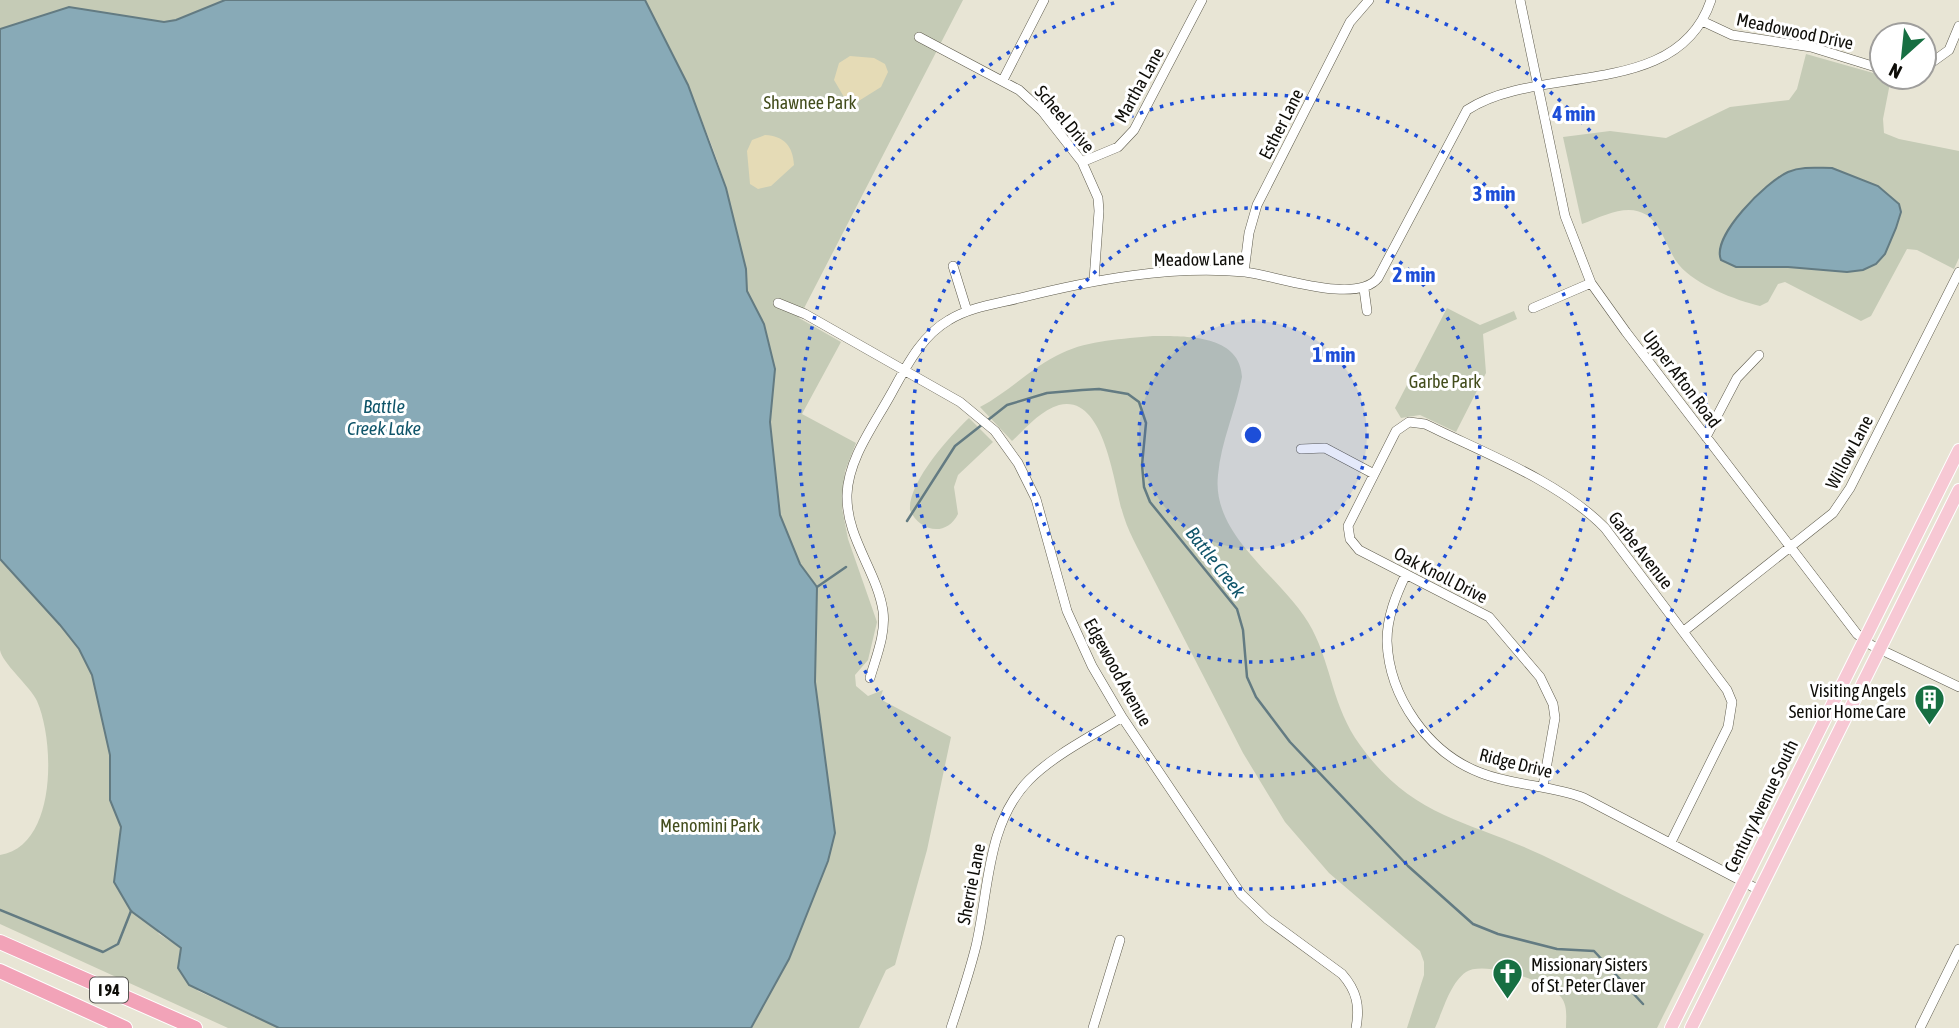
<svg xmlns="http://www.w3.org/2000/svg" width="1959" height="1028" viewBox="0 0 1959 1028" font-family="'Asap Condensed',sans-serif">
  <rect width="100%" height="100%" fill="#e8e5d5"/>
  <path fill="#c5cbb6" d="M0,0h225l-49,20 -12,2 -95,-15 -69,22z
    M645,0h318l-164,318 42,24 -39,72 54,29 -11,28 -3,37 6,31 29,83 -9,38 -13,15 1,11 12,10 15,-6 -3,9 71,38 -24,113 -32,115 -9,5 -27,58h-478l367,-734c-7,-35 -12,-71 -22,-106 -19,-66 -51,-126 -81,-188z
    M1806,54l85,24 -8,41 1,14 15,6 60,12v107l-5,11 -37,-19 -10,-1 -36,67 -10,5 -76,-39 -7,2 -10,18 -8,4c-25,-6 -64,-21 -81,-41 -8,-10 -12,-22 -18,-33 -19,-36 -49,-20 -79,-8l-19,-87 47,-6 56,7 64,-31 59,-7 8,-11z
    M1447,308l33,17 34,-14 3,8 -34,15 3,39 -30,59 -36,-17 -19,3 -6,-10z
    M1153,336c31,0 87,-2 89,41 -6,33 -21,64 -24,98 -7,63 67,103 94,154 20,38 20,77 48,116 52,73 108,75 182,110 54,26 107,54 162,79l-47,94h-91c0,-10 2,-22 -5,-31 -12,-16 -78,-37 -95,-25 -16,11 -23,39 -31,56h-28l17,-53v-13l-4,-11 -91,-78 -44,-51 -42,-69 -106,-206c-5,-10 -10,-20 -13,-30 -10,-28 -18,-124 -65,-112 -18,5 -33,23 -47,36l-32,-34c29,-15 53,-41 82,-54 27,-13 61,-14 91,-17z
    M969,418l24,24 -35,33 -4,12 4,27c-12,24 -39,17 -48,-4 -2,-28 40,-74 59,-92z
    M0,559l60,66 19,24 13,26 18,80v45l11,27 -4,37 42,70 22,14 -2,12 19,31 81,37h-51l-228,-104v-69c57,-9 55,-113 37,-154 -7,-15 -35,-38 -37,-51 0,-29 0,-62 0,-91z"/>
  <path fill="#e5dbb6" d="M850,56l24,2 11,6 3,8 -7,15 -24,15 -13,-5 -10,-17 5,-17z
    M765,135c19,1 28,11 29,30l-23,21 -13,3 -8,-5 -3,-33 5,-11z"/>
  <path fill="#88aab7" stroke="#637b82" stroke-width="2" d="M225,0h420l43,85 38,103 20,81 1,22 17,33 11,45 -5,53 10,93 20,49 17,23 -2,95 20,151 -7,28 -39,98 -38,69h-472l-90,-43 -11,-17 3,-20 -50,-37 -17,-29 7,-55 -11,-27v-45l-18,-80 -13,-26 -19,-24 -60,-66v-530l69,-22 95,15 12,-2z
    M1832,168l46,18 21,18 2,8 -5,16 -11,26 -9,10 -13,6 -16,2 -59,-5h-52l-15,-7c-10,-24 45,-78 67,-88 14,-6 29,-4 44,-4z"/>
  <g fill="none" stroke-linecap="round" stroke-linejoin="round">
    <path stroke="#637b82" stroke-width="2.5" d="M907,521l48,-75 52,-41 40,-12 35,-3 17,-1 29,5 11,8 7,21 -4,42 2,22 6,15 87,107 6,21 4,47 9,20 34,45 118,124 65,58 25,10 59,15 37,2 49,53
      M817,587l29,-20
      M0,910l103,42 15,-8 13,-33"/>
    <defs>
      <path id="minor" d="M1520,0l45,216 26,67 35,49 231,302 14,11 88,42
        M1702,21l30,14 79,12 71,22
        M919,37l100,53 23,21 40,51 16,36 1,13 -5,69
        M1924,68l25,-18 10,-24
        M1003,80l41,-80
        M1082,162l36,-15 16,-17 68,-130
        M953,266l14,45
        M1244,272l5,-39 8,-28 93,-183 19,-22
        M1364,289l3,22
        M778,303l27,11 155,88 35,29 23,32 18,36 31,112 25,55 30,51 119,177 26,25 75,55c15,17 18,32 14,54
        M1533,308l58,-25
        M1706,437l31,-59 22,-23
        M1301,449l24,-1 49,26
        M1406,574c-10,21 -19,43 -19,67 2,56 41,112 94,132 33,13 70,12 103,25l175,92
        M1684,631l149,-118 17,-25 109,-216
        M870,678c6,-21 16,-44 13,-67 -6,-40 -37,-73 -36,-116 1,-36 27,-70 44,-101 15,-27 30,-58 58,-74 21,-13 47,-16 71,-22 72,-18 150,-33 225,-26 33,4 111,33 133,6l89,-168c71,-47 211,-9 244,-110
        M1543,786l12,-68 -2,-14 -13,-27 -51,-60 -130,-67 -9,-11 -2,-13 48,-95 13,-9 16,2c59,29 134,57 180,104l122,162 5,12 -4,25 -57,115
        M951,1028c9,-27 18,-54 25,-82 13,-55 10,-122 53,-166 26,-26 62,-43 93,-63
        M1093,1028l27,-88
        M1920,1028l39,-79"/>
      <path id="major" d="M1671,1028l288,-578
        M1691,1028l268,-538"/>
      <path id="highway" d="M0,942l195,86
        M0,971l125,57"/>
    </defs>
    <use href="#minor" stroke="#5e5b4d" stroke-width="10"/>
    <use href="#major" stroke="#fff" stroke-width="14"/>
    <use href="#highway" stroke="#fff" stroke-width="16"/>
    <use href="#minor" stroke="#fff" stroke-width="9"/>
    <use href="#major" stroke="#f7c8d4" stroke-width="12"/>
    <use href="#highway" stroke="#f2a3b8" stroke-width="14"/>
  </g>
  <circle cx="1253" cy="435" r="114" fill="#1d4ed8" fill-opacity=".12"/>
  <g fill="none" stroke="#1d4ed8" stroke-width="3.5" stroke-dasharray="3.5 7">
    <circle cx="1253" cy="435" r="114"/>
    <circle cx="1253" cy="435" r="227"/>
    <circle cx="1253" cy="435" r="341"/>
    <path d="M1386 1A454 454 0 1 1 1120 1"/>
  </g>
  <defs>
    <symbol id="building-pin" viewBox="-11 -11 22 30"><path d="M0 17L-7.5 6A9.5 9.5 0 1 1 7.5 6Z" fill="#176f42" stroke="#fff"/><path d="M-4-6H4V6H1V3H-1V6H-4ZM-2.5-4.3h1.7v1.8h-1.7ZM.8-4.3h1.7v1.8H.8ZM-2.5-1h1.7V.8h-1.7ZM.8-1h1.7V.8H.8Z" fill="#fff"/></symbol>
    <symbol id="church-pin" viewBox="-11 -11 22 30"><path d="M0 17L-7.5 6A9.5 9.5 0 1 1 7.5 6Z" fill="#176f42" stroke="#fff"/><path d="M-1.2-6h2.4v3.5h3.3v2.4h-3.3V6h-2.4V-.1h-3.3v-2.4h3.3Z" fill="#fff"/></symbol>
  </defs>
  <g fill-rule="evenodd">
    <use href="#building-pin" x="1912" y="682" width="35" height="47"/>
    <use href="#church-pin" x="1490" y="956" width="35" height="47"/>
  </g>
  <g text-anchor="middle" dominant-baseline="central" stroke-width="6" stroke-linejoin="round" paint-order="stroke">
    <rect fill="#fff" stroke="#565652" stroke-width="2" x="90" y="977.5" width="38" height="25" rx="5"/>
    <g font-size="16" font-weight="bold" fill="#0e0d08">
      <text x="109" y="990">I 94</text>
    </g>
    <g font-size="18" fill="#0e0d08" stroke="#fff">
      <text transform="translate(1795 31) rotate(12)">Meadowood Drive</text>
      <text transform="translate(1139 85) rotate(-61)">Martha Lane</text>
      <text transform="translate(1065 119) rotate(50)">Scheel Drive</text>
      <text transform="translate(1281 124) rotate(-63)">Esther Lane</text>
      <text transform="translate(1199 259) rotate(-1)">Meadow Lane</text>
      <text transform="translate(1682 379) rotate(53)">Upper Afton Road</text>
      <text transform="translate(1849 452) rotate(-62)">Willow Lane</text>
      <text transform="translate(1641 550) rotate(52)">Garbe Avenue</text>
      <text transform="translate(1441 575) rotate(27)">Oak Knoll Drive</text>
      <text transform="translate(1118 672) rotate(61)">Edgewood Avenue</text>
      <text transform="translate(1516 763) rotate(14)">Ridge Drive</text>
      <text transform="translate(1761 806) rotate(-64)">Century Avenue South</text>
      <text transform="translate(971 884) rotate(-79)">Sherrie Lane</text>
    </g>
    <g font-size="18" fill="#434d1c" stroke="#fff">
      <text x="810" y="102">Shawnee Park</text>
      <text x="1445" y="381">Garbe Park</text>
      <text x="710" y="825">Menomini Park</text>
    </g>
    <g font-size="18" fill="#0e0d08" stroke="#fff" text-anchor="end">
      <text x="1906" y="690">Visiting Angels<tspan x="1906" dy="21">Senior Home Care</tspan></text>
      <text x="1531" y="964" text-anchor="start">Missionary Sisters<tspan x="1531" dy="21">of St. Peter Claver</tspan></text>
    </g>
    <g font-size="19" font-style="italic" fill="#10556a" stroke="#fff">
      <text x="384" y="406">Battle<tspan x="384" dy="22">Creek Lake</tspan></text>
      <text transform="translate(1216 562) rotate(52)">Battle Creek</text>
    </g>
  </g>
  <circle cx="1253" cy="435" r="10" fill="#1d4ed8" stroke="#fff" stroke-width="3.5"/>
  <g font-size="21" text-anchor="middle" font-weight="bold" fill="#1d4ed8" stroke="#fff" stroke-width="6" stroke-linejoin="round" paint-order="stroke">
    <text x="1574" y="121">4 min</text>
    <text x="1494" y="201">3 min</text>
    <text x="1414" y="282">2 min</text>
    <text x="1334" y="362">1 min</text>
  </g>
  <g transform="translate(1903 56) rotate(207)"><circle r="33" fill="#ffffff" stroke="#9f9e9c" stroke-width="2"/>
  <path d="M0-5L12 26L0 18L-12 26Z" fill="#176f42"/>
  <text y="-10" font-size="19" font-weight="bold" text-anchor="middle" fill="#0e0d08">N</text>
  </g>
</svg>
